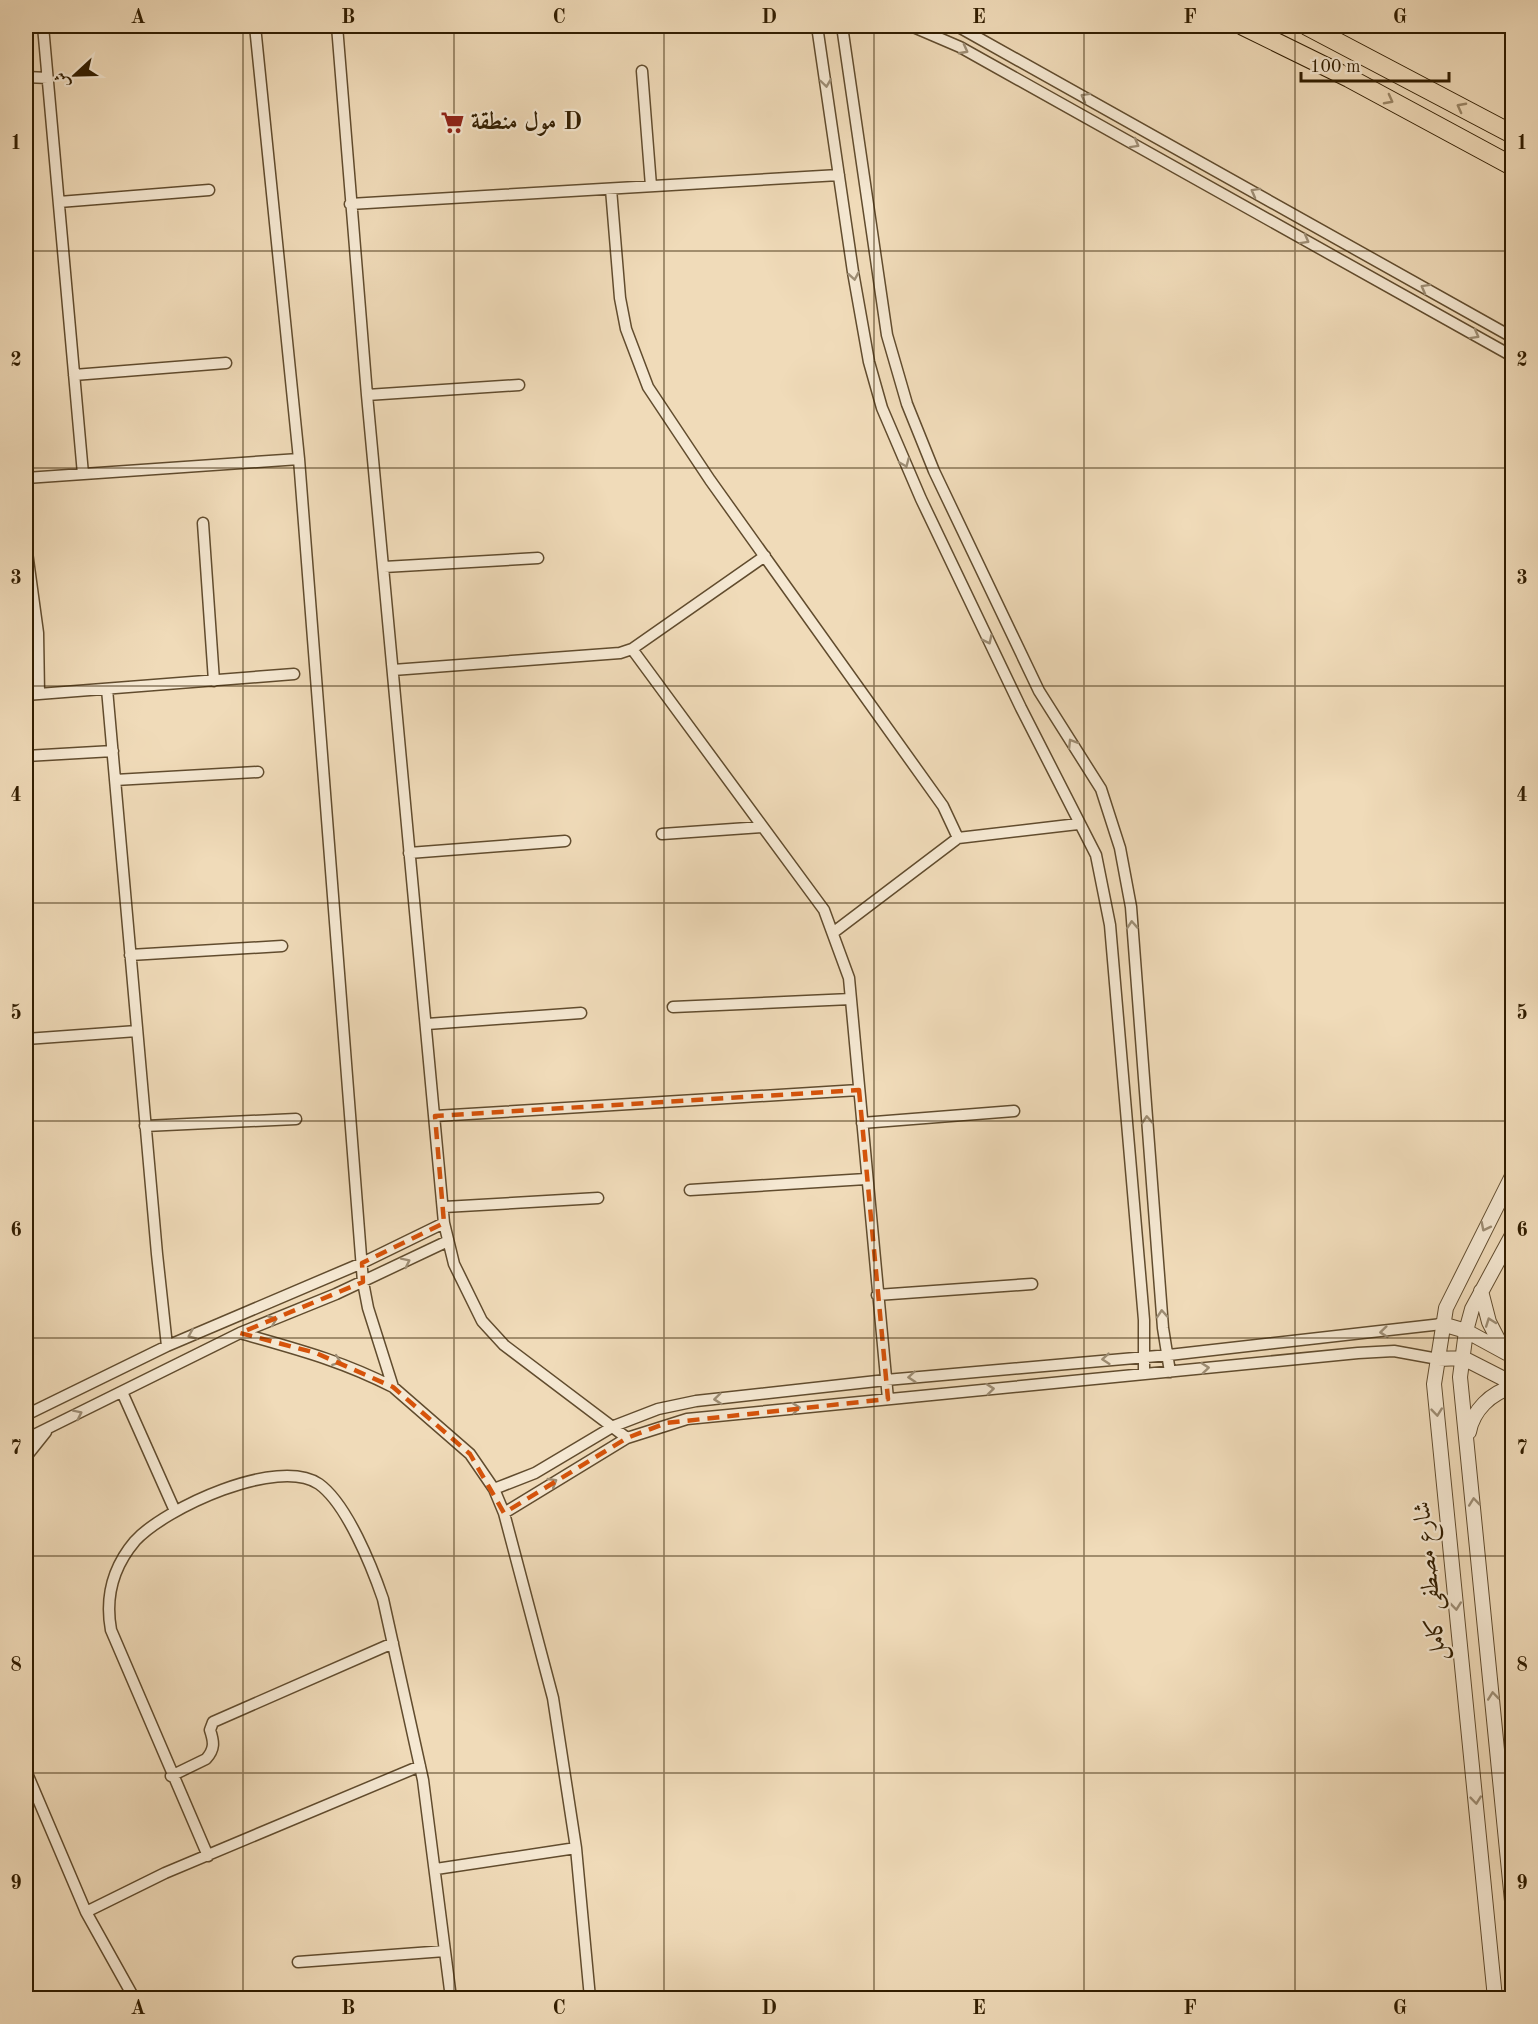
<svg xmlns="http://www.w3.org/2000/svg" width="1538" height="2024" viewBox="0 0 1538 2024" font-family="'Old Standard TT',Amiri,serif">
  <rect width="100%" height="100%" fill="#f0dbb9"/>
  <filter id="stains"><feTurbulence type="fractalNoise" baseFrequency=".00333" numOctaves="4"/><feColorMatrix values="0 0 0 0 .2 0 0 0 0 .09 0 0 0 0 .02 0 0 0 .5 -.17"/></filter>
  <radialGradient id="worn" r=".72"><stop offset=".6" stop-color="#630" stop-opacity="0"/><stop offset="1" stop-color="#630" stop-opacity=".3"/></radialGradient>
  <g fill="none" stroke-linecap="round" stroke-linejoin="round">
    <defs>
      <path id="minor" d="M43,26l40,448
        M255,26l44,433 64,823 5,26 25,79 77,67 24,35 10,24 49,185 23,150 14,150
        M337,26l30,369 77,828 10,41 28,57 22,24 123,93
        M817,26l36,246 16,90 13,46 39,91 100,209 75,147 14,70 34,395v54
        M842,26l45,309 20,69 27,67 105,220 62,98 19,59 11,59 32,421 7,44
        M911,26l49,21 552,309
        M957,26l555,311
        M642,71l9,115
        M26,77l22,1
        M611,189l9,109 6,31 22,58 62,93 233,326 15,32
        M59,202l150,-12
        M350,204l489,-29
        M74,375l152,-12
        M367,395l152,-10
        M26,478l273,-19
        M203,523l11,158
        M26,545l12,88 1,61
        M384,567l154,-9
        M632,649l192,261 25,68 39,421
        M393,670l227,-17 12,-4 133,-93
        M107,689l50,565 10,92
        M26,695l268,-21
        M26,756l87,-5
        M115,780l143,-8
        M662,834l100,-7
        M409,853l156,-12
        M834,932l124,-94 120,-14
        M130,955l152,-9
        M673,1007l178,-8
        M427,1024l154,-11
        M26,1039l111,-8
        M435,1116l424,-26
        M862,1123l152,-12
        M145,1126l151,-7
        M690,1190l176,-11
        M444,1207l154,-9
        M877,1295l155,-11
        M240,1333c56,16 100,27 153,54
        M122,1392l53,119
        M26,1415l141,-69 195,-83 82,-40
        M26,1439l214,-106 96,-39 112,-53
        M26,1457l20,-25
        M494,1489l41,-16 79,-47 44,-17 38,-8 190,-21 283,-25 273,-31
        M504,1513l123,-75 60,-19 671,-66 36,-2 44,8
        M26,1771l60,141 48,86
        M171,1776l35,-17c9,-10 8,-17 4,-29l3,-8 180,-79
        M208,1856l-97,-226c-6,-33 2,-63 24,-89 30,-33 143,-85 184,-57 28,20 53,83 64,115l40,181 28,218
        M436,1869l140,-21
        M86,1912l79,-39 255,-107
        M298,1962l147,-11"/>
      <path id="tertiary" d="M1512,1235l-40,74 -6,22 -6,46 52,524
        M1481,1291l8,31 15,29
        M1442,1324l24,7 46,25
        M1438,1359l25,-1 49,25
        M1469,1432c4,-22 22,-39 43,-45
        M1495,1998l-61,-614 12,-76 66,-132"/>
      <path id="primary" d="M1243,26l106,52 163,88
        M1307,26l205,108"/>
    </defs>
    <use href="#minor" stroke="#614c2e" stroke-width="13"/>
    <use href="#tertiary" stroke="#614c2e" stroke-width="16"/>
    <use href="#primary" stroke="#311d00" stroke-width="20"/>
    <use href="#minor" stroke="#f5e8d2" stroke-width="10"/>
    <use href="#tertiary" stroke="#f5e8d2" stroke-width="14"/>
    <use href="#primary" stroke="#f0dbb9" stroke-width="18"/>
  </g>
  <defs><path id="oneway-chevron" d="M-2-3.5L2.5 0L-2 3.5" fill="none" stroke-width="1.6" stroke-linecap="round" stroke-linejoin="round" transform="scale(1.5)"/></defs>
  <g stroke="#9d8d74">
    <use href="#oneway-chevron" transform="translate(964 50) rotate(28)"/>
    <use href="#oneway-chevron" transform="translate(826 83) rotate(82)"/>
    <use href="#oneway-chevron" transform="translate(1085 97) rotate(-151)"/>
    <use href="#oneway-chevron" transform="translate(1135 144) rotate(29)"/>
    <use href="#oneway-chevron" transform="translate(1255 192) rotate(-151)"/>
    <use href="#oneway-chevron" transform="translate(1305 240) rotate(29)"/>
    <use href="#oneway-chevron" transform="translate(854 276) rotate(80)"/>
    <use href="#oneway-chevron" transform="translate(1425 288) rotate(-151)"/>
    <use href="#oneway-chevron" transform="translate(1475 335) rotate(29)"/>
    <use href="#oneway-chevron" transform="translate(905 463) rotate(67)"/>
    <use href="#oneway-chevron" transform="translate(988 640) rotate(64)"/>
    <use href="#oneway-chevron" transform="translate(1072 743) rotate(-122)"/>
    <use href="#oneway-chevron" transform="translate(1132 925) rotate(-94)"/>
    <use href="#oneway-chevron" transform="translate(1147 1120) rotate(-94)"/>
    <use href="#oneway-chevron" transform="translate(1485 1227) rotate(117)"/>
    <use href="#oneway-chevron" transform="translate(406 1262) rotate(-26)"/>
    <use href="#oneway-chevron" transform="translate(1162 1314) rotate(-94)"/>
    <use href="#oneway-chevron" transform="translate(273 1320) rotate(-22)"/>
    <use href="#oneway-chevron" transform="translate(1490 1322) rotate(-110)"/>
    <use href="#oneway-chevron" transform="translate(1384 1332) rotate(174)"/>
    <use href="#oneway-chevron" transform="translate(192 1335) rotate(157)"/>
    <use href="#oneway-chevron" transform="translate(1106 1359) rotate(175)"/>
    <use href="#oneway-chevron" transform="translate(337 1361) rotate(21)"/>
    <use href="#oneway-chevron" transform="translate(1205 1368) rotate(-6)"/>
    <use href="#oneway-chevron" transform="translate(912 1377) rotate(175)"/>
    <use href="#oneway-chevron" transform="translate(990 1389) rotate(-6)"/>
    <use href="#oneway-chevron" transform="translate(718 1399) rotate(174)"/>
    <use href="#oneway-chevron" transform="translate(796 1408) rotate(-6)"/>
    <use href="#oneway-chevron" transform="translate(1437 1412) rotate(84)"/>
    <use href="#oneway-chevron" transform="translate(78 1414) rotate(-26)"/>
    <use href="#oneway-chevron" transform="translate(553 1482) rotate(-31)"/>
    <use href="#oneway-chevron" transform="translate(1474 1502) rotate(-96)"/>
    <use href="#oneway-chevron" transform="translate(1456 1606) rotate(84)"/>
    <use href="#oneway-chevron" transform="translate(1493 1696) rotate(-96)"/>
    <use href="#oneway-chevron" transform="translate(1476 1800) rotate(84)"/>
  </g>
  <g stroke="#9a8666">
    <use href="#oneway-chevron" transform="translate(1389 100) rotate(28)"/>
    <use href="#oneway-chevron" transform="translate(1461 107) rotate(-152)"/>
  </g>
  <path fill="none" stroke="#d6530b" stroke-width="4.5" stroke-dasharray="12 8" stroke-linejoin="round" d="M859,1090l29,309 -222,24 -39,15 -123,75 -34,-59 -77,-67 -77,-34 -76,-20 123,-51 -1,-19 82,-40 -9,-107z"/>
  <path fill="none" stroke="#311d00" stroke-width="1.5" stroke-opacity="0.55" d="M243,26v1972M454,26v1972M664,26v1972M874,26v1972M1084,26v1972M1295,26v1972M26,251h1486M26,468h1486M26,686h1486M26,903h1486M26,1121h1486M26,1338h1486M26,1556h1486M26,1773h1486"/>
  <defs>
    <symbol id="supermarket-bare" viewBox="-9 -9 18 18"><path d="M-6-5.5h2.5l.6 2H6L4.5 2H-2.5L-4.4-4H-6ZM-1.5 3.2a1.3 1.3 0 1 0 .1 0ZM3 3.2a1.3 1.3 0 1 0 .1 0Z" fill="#8f2418" stroke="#f5e8d2" stroke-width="2.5" paint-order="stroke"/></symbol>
  </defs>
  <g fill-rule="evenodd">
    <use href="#supermarket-bare" x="436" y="106" width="33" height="33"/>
  </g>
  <g text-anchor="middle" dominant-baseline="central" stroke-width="4.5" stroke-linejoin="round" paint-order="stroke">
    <g font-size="24" font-weight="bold" fill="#311d00" stroke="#f5e8d2" text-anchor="start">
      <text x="471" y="123">مول منطقة D</text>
    </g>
    <g font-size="24" fill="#311d00" stroke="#f5e8d2">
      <text transform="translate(1431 1581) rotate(-96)">شارع مصطفى كامل</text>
    </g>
  </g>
  <rect width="1538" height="2024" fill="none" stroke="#f0dbb9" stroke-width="66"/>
  <g transform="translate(75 75) rotate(248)" stroke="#f5e8d2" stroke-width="4.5" paint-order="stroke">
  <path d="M0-4.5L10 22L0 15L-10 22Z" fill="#311d00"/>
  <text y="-9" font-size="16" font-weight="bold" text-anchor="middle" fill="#311d00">ش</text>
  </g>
  <path d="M1301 72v9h148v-9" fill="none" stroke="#311d00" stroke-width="3"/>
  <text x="1310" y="72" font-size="18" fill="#311d00" stroke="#f5e8d2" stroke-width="4.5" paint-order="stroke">100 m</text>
  <rect x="33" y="33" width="1472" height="1958" fill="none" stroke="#311d00" stroke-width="2"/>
  <g font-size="20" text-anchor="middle" font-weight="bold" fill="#311d00">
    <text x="138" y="23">A</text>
    <text x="348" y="23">B</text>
    <text x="559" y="23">C</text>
    <text x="769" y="23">D</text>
    <text x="979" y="23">E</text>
    <text x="1190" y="23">F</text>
    <text x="1400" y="23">G</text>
    <text x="16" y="149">1</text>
    <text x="1522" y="149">1</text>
    <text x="16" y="366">2</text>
    <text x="1522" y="366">2</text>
    <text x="16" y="584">3</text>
    <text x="1522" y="584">3</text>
    <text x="16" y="801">4</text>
    <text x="1522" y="801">4</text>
    <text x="16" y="1019">5</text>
    <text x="1522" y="1019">5</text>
    <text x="16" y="1236">6</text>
    <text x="1522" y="1236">6</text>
    <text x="16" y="1454">7</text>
    <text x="1522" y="1454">7</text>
    <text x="16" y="1671">8</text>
    <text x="1522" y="1671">8</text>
    <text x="16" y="1889">9</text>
    <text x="1522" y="1889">9</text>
    <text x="138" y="2014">A</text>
    <text x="348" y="2014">B</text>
    <text x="559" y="2014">C</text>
    <text x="769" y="2014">D</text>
    <text x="979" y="2014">E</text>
    <text x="1190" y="2014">F</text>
    <text x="1400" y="2014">G</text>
  </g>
  <rect width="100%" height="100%" filter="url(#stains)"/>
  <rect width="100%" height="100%" fill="url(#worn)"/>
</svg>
